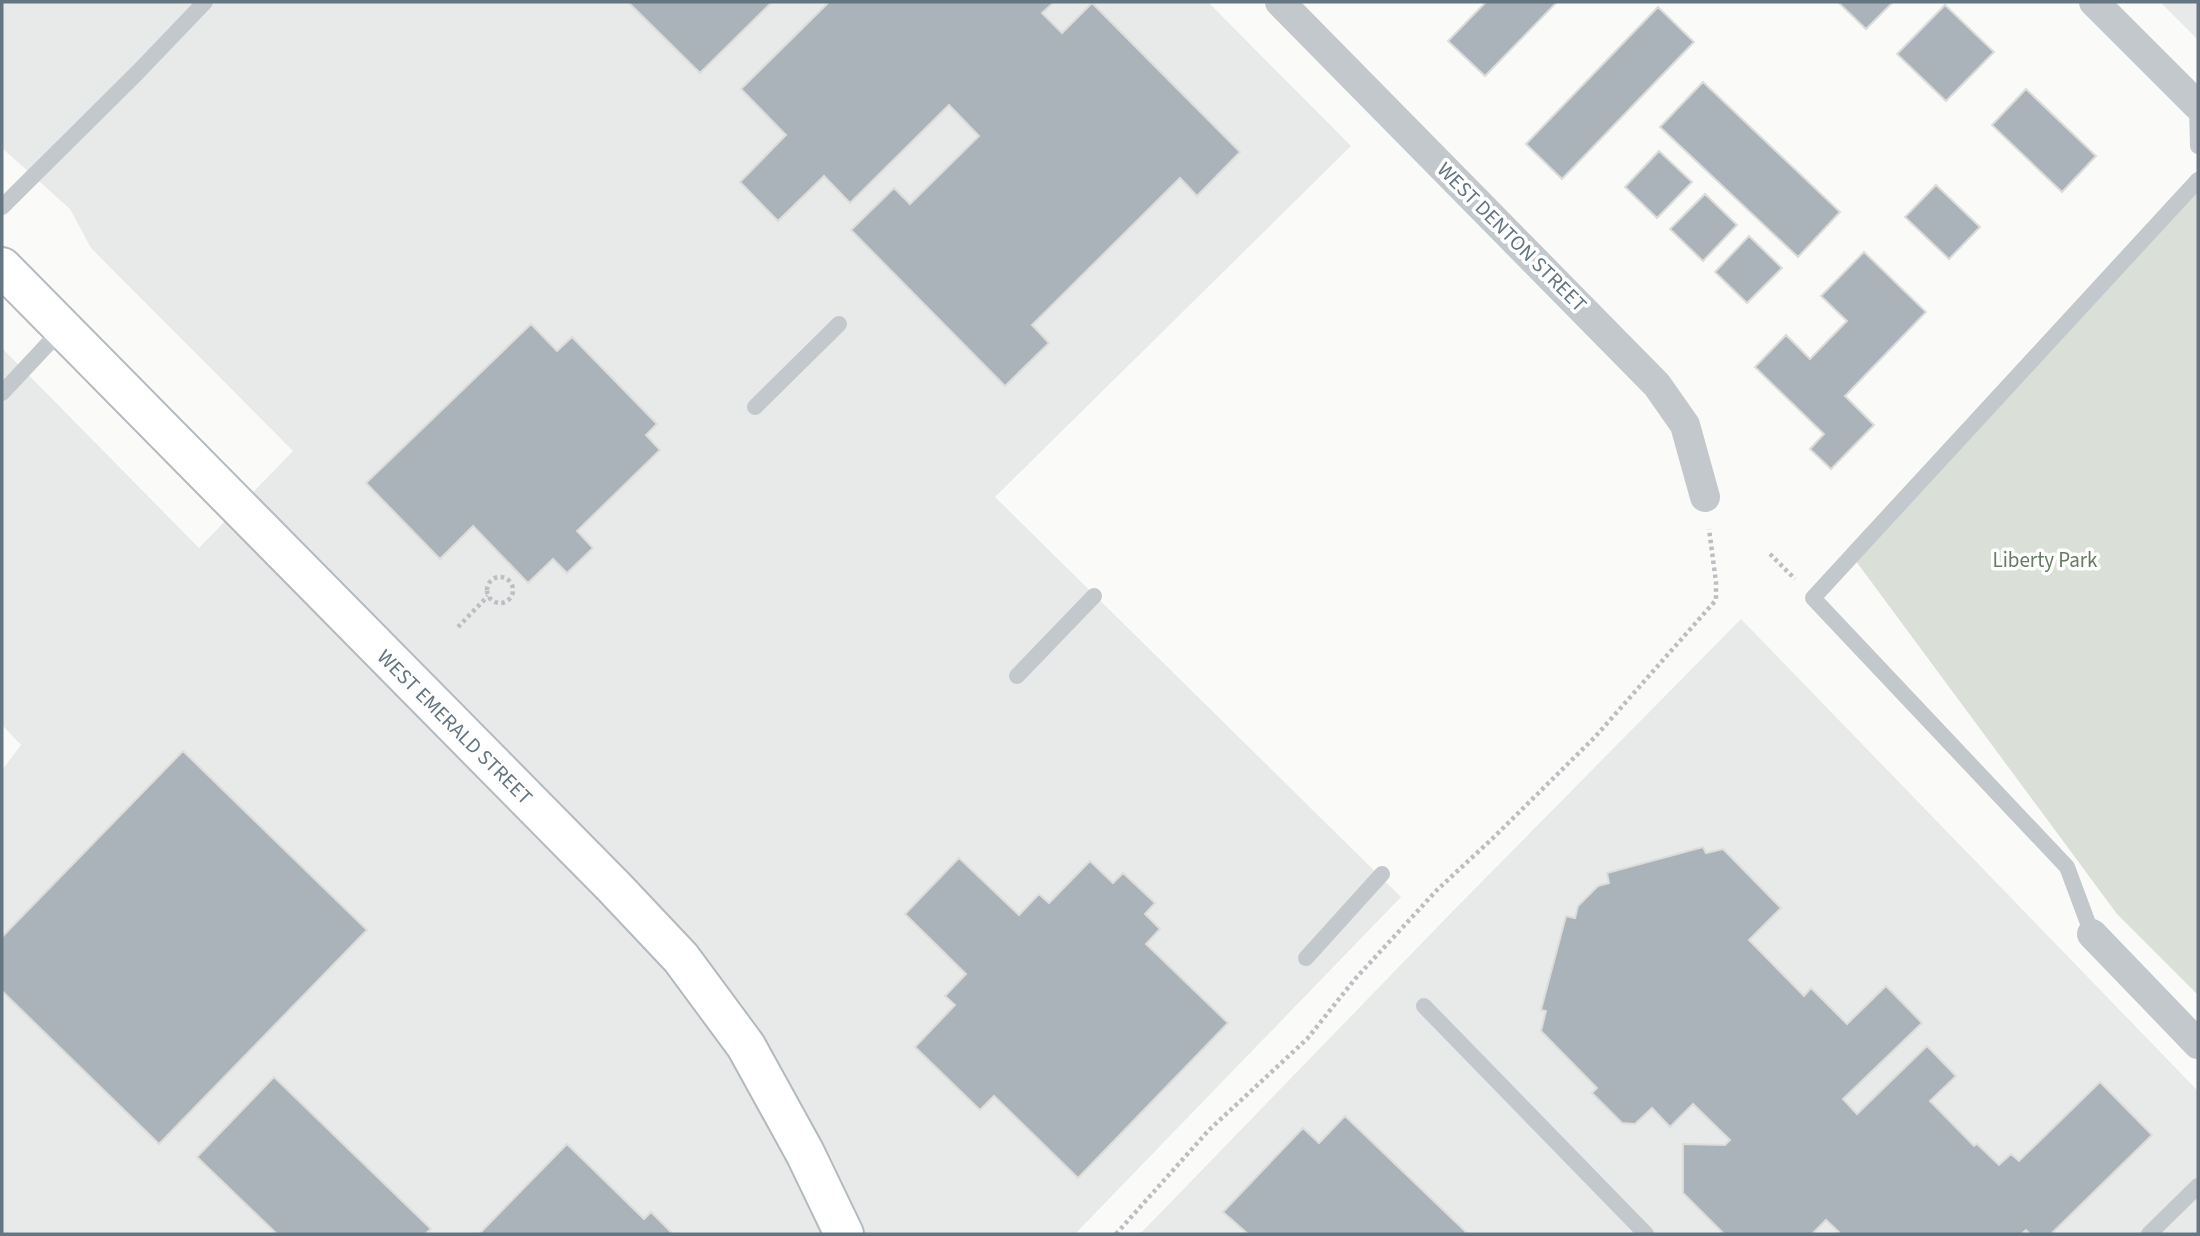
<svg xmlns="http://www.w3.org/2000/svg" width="2200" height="1236" viewBox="0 0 2200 1236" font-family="'Source Sans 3',sans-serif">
  <rect width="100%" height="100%" fill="#fafaf8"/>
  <path fill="#e8e9e9" d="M2,2h1206l143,144 -356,351 406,400 -326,337h-1073v-464l19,-25 -19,-20v-377l197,200 94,-97 -202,-203 -21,-39 -68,-61z
    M2160,2h38v38z
    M1741,619l457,472v143h-1058l310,-320z"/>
  <path fill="#dadfd7" d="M2198,170v825l-81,-81 -270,-365z"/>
  <path fill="#aab3b9" stroke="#dcdcda" stroke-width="2" d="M628,2h144l-72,71z
    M829,2h225l-12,11 20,20 30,-30 148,149 -43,44 -17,-18 -148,147 17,18 -44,43 -154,-156 43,-42 16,16 69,-68 -30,-31 -99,98 -26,-27 -46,45 -38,-39 46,-47 -45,-46z
    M1486,2h71l-72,74 -37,-35z
    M1838,2h55l-27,27z
    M1945,5l49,47 -48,49 -49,-47z
    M1658,7l36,35 -132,137 -36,-35z
    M1703,82l137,130 -42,45 -138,-130z
    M2026,89l70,67 -34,36 -70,-67z
    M1659,151l33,31 -35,36 -32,-31z
    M1936,185l44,42 -31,32 -44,-42z
    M1705,194l32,31 -34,36 -33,-32z
    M1749,236l33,32 -35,35 -32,-31z
    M1864,252l62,60 -81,84 29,29 -43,44 -21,-20 14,-15 -69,-67 31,-32 24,24 37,-38 -26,-25z
    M531,324l26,27 15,-14 85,87 -11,11 14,15 -83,81 16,17 -26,25 -14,-14 -25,24 -55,-57 -33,33 -74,-76z
    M183,751l184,179 -208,214 -157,-153v-54z
    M1703,847l3,6 17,-4 58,59 -32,32 55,56 7,-8 36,36 39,-38 36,37 -79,76 14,15 70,-68 29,30 -26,25 44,45 3,-2 22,21 12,-11 8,7 81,-79 52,53 -101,99h-21l-4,-4 -5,4h-185l3,-2 -13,-12 -14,14h-88l-41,-41v-49l42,1 5,-5 -37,-36 -23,23 -18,-19 -17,16 -13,-1 -30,-30 5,-5 -56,-57 5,-20 -5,-1 25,-94 9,2 3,-12 20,-20 11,-3 -2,-10z
    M959,858l60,57 20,-21 10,9 41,-42 23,22 10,-10 32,30 -10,11 15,15 -14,15 82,79 -150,155 -84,-82 -14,14 -65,-63 40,-42 -10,-9 21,-22 -61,-60z
    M274,1077l157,152 -6,5h-148l-80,-77z
    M1345,1116l121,116 -2,2h-216l-25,-22 80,-84 16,15z
    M567,1144l77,75 7,-7 22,22h-194z"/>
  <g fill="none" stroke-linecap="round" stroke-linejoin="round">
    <defs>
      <path id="secondary" d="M2,267l612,620 67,71 65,88 59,107 39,81"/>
    </defs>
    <use href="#secondary" stroke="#b3babf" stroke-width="42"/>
    <path stroke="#bbbfc2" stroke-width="4.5" stroke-dasharray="3.5 3.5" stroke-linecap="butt" d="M1770,554l25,25
      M487 590a13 13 0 1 1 26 0a13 13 0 1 1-26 0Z
      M458,627l30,-31
      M1116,1234l93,-104 98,-91 48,-60 82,-89 55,-51 103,-102 121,-137v-18l-7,-53"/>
    <path stroke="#c3c8cc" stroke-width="16" d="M2197,105l1,41
      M2,207l136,-135 67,-70
      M2,393l60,-64
      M755,407l84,-83
      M1017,676l77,-80
      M2092,934l-25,-67 -254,-269 385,-418
      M1306,958l76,-84
      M1424,1006l222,228
      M2149,1234l49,-48"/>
    <path stroke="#c3c8cc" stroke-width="30" d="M1280,2l377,383 28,40 20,72
      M2094,2l103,103 1,-2
      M2092,934l106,110"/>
    <use href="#secondary" stroke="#fff" stroke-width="38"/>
  </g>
  <g text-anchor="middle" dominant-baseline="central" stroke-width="7" stroke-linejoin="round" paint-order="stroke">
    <g font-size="21" fill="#657683" stroke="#fff">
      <text transform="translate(1512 237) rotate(45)">WEST DENTON STREET</text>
      <text transform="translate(455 727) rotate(45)">WEST EMERALD STREET</text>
    </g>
    <g font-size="21" fill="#687a64" stroke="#fff">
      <text x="2045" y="560">Liberty Park</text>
    </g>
  </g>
  <rect width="2200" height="1236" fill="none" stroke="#657683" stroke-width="7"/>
</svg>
